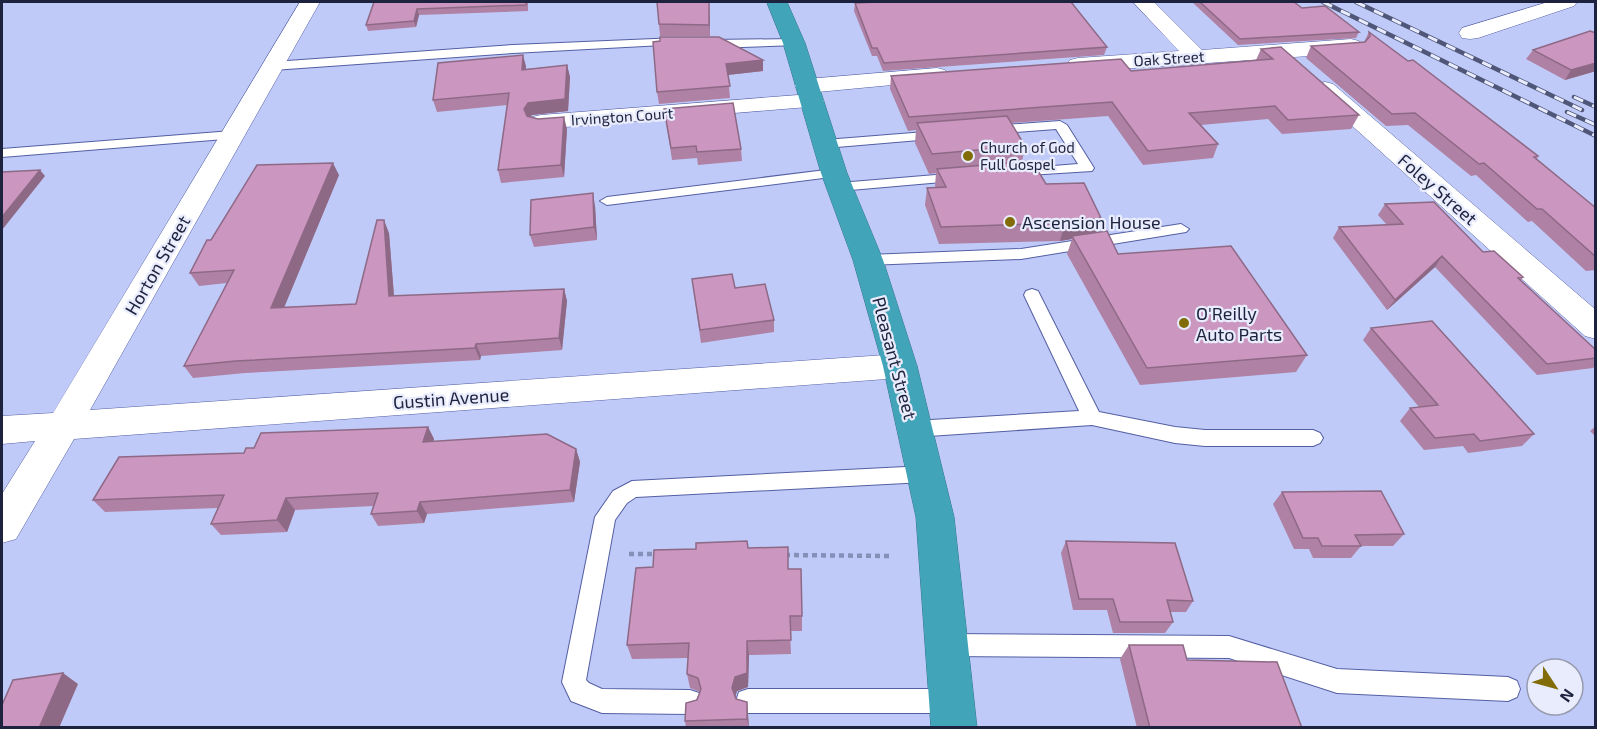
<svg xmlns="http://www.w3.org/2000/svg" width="1597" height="729" viewBox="0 0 1597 729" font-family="'Exo 2',sans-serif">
  <rect width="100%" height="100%" fill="#bfcaf8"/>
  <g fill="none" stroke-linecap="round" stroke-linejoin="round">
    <defs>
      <path id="lane" d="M678,38l4,2v4l-169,9 -240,17 -6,-4 6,-4 240,-17z
        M794,39l6,4 -2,2 -86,3 -6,-4 6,-4z
        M1060,121l7,4 27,43 -2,3 -82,5 -2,-3 2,-3 5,-1 63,-5 -22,-35 -66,5 -7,-4 7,-4z
        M232,131l7,4 -2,3 -235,19v-8z
        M938,131l7,4 -2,3 -118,10 -7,-4 7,-4z
        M834,169l5,1 2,3 -2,3 -232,29 -7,-4 7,-4z
        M960,173l5,1 2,3 -2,3 -126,11 -7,-4 7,-4z
        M1181,224l8,5 -3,3 -165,27 -153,6 -6,-1 -2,-4 2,-4 6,-1 153,-6z
        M1032,289l6,2 2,4 59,117 76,15 30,3h108l7,3 3,5 -3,5 -7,3h-108l-30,-3 -83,-18 -178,12 -7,-3 -3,-5 3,-5 7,-3 165,-10 -55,-116 2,-4z
        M925,466l7,2 3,6 -3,6 -7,2 -289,15 -9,6 -12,17 -29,160 3,3 13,6 88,1 9,3 3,9 -3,9 -9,3 -88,-1 -31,-12 -9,-19 33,-165 18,-26 19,-10z
        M947,634l282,2 108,33 171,8 9,4 3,8 -3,8 -9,4 -171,-8 -108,-35 -282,-2 -8,-3 -4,-8 4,-8z
        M748,689h204l9,3 3,9 -3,9 -9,3h-204l-9,-3 -3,-9 3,-9z"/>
      <path id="street" d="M300,2h20l-230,408 810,-56 12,3 5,9 -5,9 -12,3 -826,61 -58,100 -14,4v-49l33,-53 -33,3v-28l51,-3z
        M1133,2h21l48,48 149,-11 8,2 3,5 -3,5 -8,2 -273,19 -8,-2 -3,-5 3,-5 8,-2 101,-7z
        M1548,2h29l-3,4 -96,32 -8,1 -8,-1 -3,-5 3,-5z
        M937,68l8,2 3,5 -3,5 -138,13 -8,-2 -4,-5 4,-5 8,-2z
        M1325,82l8,2 263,226v29l-11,-3 -268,-242 -4,-5 4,-5z
        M812,94l8,2 4,5 -4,5 -279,23 -9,-2 -3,-5 3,-5 9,-2z"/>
      <path id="highway" d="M767,2h20l18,41 42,130 36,87 34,106 37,151 23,211h-46l-15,-211 -33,-151 -30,-106 -32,-87 -38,-130z"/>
    </defs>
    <use href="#lane" stroke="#545fa3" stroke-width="2"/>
    <use href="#street" stroke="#545fa3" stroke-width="1"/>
    <use href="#highway" stroke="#34768e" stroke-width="1"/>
    <path stroke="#868fb7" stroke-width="4.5" stroke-dasharray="5 4" stroke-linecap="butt" d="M629,554h28
      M785,555l104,1"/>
    <use href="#lane" fill="#fff" fill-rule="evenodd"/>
    <use href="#street" fill="#fff" fill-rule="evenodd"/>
    <use href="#highway" fill="#41a4b9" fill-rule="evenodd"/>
    <defs>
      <path id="rail" d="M1323,2l273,134
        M1356,2l226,108
        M1574,97l22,10
        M1567,112l29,13"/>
    </defs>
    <use href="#rail" stroke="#4f5678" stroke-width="4.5"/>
    <use href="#rail" stroke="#e8ecfc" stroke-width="3" stroke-dasharray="10" stroke-linecap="butt"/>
  </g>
  <path fill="#af81a4" d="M374,2h154v9l-109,4 -3,12 -48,4 -2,-6z
    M657,2h52l1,34h-50z
    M1192,2h102l8,6 57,24 -3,6 -118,7z
    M855,3l252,44 -3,8 -221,16 -6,-15h-5l-18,-45z
    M1369,32l169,124 -1,3 59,49v62l-10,1 -54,-50 -4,1 -52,-47 -5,1 -63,-51 -22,1 -80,-68 5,-12 53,-4z
    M1261,49l98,66 -8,14 -69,5 -14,-15 -67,6 17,19 -5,14 -70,7 -35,-49 -97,7 14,23 -3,16 96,92 189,101 -11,17 -156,13 -73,-131 5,-15 -12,2 -121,3 -14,-39 2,-17h9l-1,-2 1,-13 -7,1 -14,-31 1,-13 -8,1 -18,-42 1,-13 240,-5 125,-11z
    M1533,50l63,21 -31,9 -39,-21z
    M763,60v11l-35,4 2,23 -71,6 -2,-12z
    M567,65l3,12 -2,34 -36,4 -2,2 37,12 -3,48 -63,6 -3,-13 9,-65 -70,7 -4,-12 93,-34v3z
    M666,121l75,28 1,12 -44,4 -1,-7 -25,2z
    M339,175l-55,132 72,-3 33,-71 5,63 170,-7 3,12 -5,49 -81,6 -1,4 -235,13 -52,5 -9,-12 43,-83 -28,3 -9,-13 21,-33z
    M1385,204l98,48 40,25 -2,4 75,69v15l-3,3 -56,7 -102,-108 -48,43 -54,-72 6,-11 48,-2 -9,-10z
    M595,206l2,34 -63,7 -4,-12z
    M692,279l43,9 39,32v12l-73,11z
    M1371,328l163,106 -12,12 -54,7 -5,-7 -39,4 -24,-29 10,-13 9,-1 -56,-67z
    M1596,426v11l-6,-6z
    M428,427l6,12 -1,2 143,8 4,13 -6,40 -147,12 -3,9 -46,3 -7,-12 2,-8 -78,4 -8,22 -66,3 -10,-11 7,-16 -113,4 -12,-12 151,-47 10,-5z
    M1282,492l122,42 -11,12h-32l-10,12h-38l-4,-9h-15l-21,-45z
    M747,541l1,7 40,21 14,47v15h-12l1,23 -42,1 -1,32 -11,4 -2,5 1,3 11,3 2,26h-63l-1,-7 15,-29 -10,-4 -3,-14 1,-16 -56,1 -5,-14 26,-78 43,-18z
    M1066,541l127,60 -7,11h-16l3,10 -8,11h-52l-6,-23h-34l-12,-57z
    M1129,645l58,15 115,68h-165l-17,-69z"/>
  <path fill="#8e6986" d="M709,2l1,34 -1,-11z
    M417,9l2,6 -3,12 -2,-6z
    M523,55l3,11 -1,15 -3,-11z
    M763,60v11l-36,4 -1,-11z
    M1596,63v8l-31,9 6,-10z
    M567,65l3,12 -2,34 -36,4 -5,6 -3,-12 4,-6z
    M564,117l3,12 -3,48 -3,-12z
    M333,163l6,12 -60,145 -8,-12z
    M40,170l5,6 -43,54v-13z
    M593,193l2,13 2,34 -3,-13z
    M1101,218l-6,17 -23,1v3l-12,2 5,-18z
    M384,220l5,13 6,76 -6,-13z
    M1442,256l-7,11 -48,43 8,-10z
    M564,289l3,12 -5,49 -3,-12z
    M476,344l5,12 -1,4 -5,-12z
    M428,427l6,12 -4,15 -7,-12z
    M576,449l4,13 -6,40 -4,-12z
    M286,498l9,12 -8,22 -10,-12z
    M420,502l7,12 -3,9 -7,-12z
    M747,641l2,14 -1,32 -11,4 -3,11 -2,-14z
    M63,673l15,11 -19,44h-20z
    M747,702l2,26 -2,-9z"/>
  <path fill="#cb96bf" stroke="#8e6986" stroke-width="1.5" d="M374,2h152v3l-109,4 -3,12 -48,4z
    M657,2h52v23l-50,-1z
    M877,2h194l36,45 -223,16 -7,-15h-5l-17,-45z
    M1200,2h94l8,6 23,-2 34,26 -119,7z
    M1590,31l6,2v30l-25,7 -38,-20z
    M1369,32l39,29 5,-1 125,96 -4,1 62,51v49l-54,-48h-5l-53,-46 -5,1 -64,-51 -23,1 -81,-68 54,-4 5,-6z
    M660,37h59l44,23 -37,4 4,22 -73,6 -4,-50 7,-1z
    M1281,47l78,68 -71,5 -13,-14 -86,7 29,31 -70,7 -36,-49 -203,15 -18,-41 230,-17 10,12 142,-12 -12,-10z
    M523,55l-1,15 45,-5 -2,34 -37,4 -4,6 3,7 11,3 26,-2 -3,48 -63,5 11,-77 -76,7 5,-37z
    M733,103l8,46 -44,3 -1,-6 -25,2 -7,-39z
    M1007,116l18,30 -93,8 -15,-31z
    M1032,161l14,23 38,-1 17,35 -36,5 -124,4 -14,-39 19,-1 -9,-18z
    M333,163l-62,145 85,-4 21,-84h7l5,76 175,-7 -5,49 -83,6 -1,4 -239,13 -52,5 50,-96 -44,3 17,-33h4l46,-75z
    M40,170l-38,47v-45z
    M593,193l1,34 -64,8 1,-35z
    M1434,202l49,50 11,-1 29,26 -5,1 78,72v8l-49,6 -105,-108 -47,44 -56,-73 64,-3 -18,-20z
    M1107,231l11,23 113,-8 76,109 -160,13 -75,-132z
    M732,274l3,14 30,-4 9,36 -74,10 -8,-51z
    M1432,321l102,113 -54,7 -6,-7 -39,4 -25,-30 28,-3 -67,-77z
    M428,427l-5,15 124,-8 29,15 -6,41 -150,12 -3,9 -46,3 7,-21 -92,5 -9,22 -66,4 13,-29 -131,5 26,-43 125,-4 2,-5h8l7,-15z
    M1381,491l23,43 -49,1 6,11h-39l-4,-8h-15l-21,-46z
    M747,541l1,7 40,-1v22h13l1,47h-12l1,24 -44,1v32l-12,4 -3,11 4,11 11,3v17l-62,2 1,-18 11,-3 4,-11 -3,-11 -11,-4 2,-31 -62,2 9,-77 17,-1 1,-17 42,-1v-6z
    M1066,541l109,2 18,58 -26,-1 6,22h-53l-7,-23h-34z
    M1129,645h54l4,15 90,2 25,66h-152z
    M63,673l-24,55h-37v-23l11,-25z"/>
  <g fill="#826c07" stroke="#e8ecfc" stroke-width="2">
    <circle cx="968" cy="156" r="6"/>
    <circle cx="1010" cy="222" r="6"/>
    <circle cx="1184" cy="323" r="6"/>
  </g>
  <g text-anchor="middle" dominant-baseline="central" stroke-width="4.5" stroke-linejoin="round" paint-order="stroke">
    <g font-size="15" fill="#1d223e" stroke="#e8ecfc">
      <text transform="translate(1169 58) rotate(-4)">Oak Street</text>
      <text transform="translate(622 116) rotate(-4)">Irvington Court</text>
    </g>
    <g font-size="15" fill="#1d223e" stroke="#e8ecfc" text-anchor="start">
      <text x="980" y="147">Church of God<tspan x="980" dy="17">Full Gospel</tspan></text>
    </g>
    <g font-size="18" fill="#1d223e" stroke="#e8ecfc">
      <text transform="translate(1438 189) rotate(41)">Foley Street</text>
      <text transform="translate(157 265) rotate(-60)">Horton Street</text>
      <text transform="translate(895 358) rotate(75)">Pleasant Street</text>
      <text transform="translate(451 398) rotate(-4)">Gustin Avenue</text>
    </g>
    <g font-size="18" fill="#1d223e" stroke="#e8ecfc" text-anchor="start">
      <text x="1022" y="222">Ascension House</text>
      <text x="1196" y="313">O'Reilly<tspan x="1196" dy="21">Auto Parts</tspan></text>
    </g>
  </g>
  <rect width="1597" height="729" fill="none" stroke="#1d223e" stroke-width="6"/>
  <g transform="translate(1555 687) rotate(126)"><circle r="28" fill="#e8ecfc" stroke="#979bb0" stroke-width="1.5"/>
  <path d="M0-4.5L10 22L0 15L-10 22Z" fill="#826c07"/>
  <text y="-9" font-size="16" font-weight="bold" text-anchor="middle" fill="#1d223e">N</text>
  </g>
</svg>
